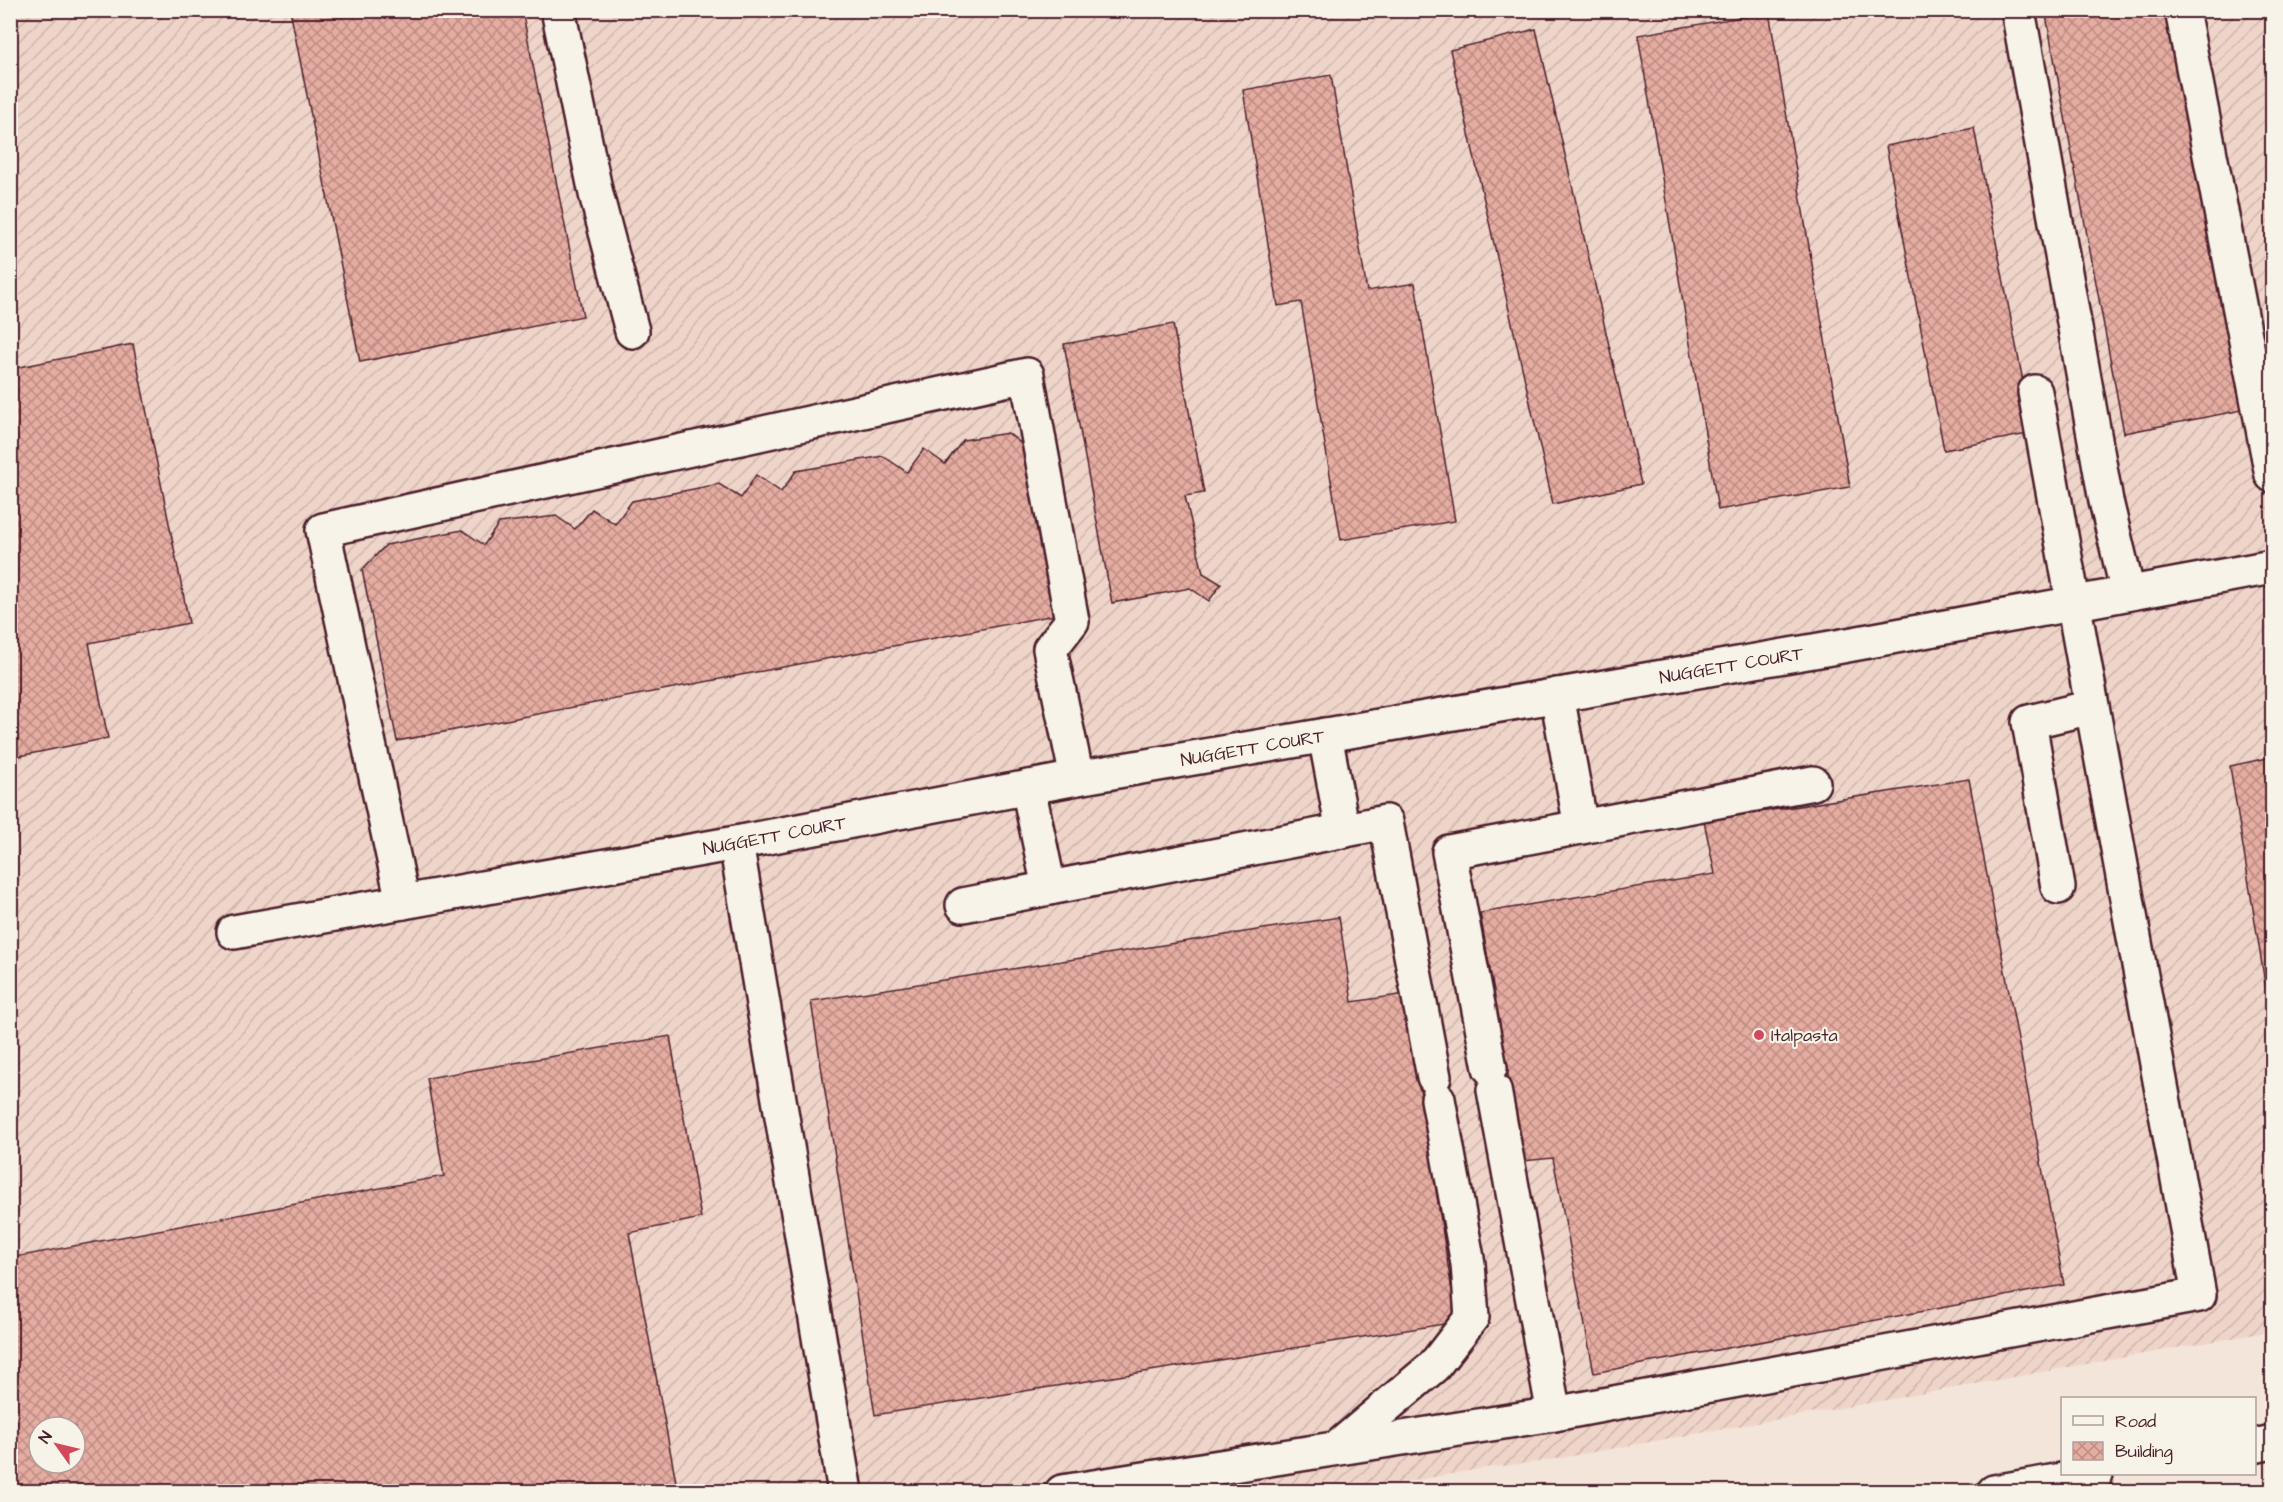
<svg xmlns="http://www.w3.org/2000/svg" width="2283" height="1502" viewBox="0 0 2283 1502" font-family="'Architects Daughter',sans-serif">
  <defs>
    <pattern id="industrial-furrows" width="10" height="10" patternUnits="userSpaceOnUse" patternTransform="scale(1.5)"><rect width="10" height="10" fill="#efd4c9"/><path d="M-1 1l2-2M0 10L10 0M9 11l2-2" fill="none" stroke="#ceb6ad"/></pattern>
    <pattern id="building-cross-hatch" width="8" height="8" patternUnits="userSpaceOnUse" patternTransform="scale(1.5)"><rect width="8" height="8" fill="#e5aca1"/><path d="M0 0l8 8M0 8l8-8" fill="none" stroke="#bc8b83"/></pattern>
  </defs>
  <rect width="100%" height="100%" fill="#f3e5da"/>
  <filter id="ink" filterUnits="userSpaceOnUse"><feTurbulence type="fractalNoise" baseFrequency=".0167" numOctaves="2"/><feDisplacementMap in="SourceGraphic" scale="12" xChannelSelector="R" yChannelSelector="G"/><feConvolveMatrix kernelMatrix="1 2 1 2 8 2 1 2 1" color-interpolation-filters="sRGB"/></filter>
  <g filter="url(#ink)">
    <path fill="url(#industrial-furrows)" fill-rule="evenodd" d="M10,11h2262v1320l-734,131 -53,6 -131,23h-1343zM39,1427h36v36h-36z"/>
    <path fill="url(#building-cross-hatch)" stroke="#4a1f2b" stroke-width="1.5" fill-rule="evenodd" d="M290,10h232l61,306 -223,46z
      M2045,10h138l75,397 -134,26z
      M1769,12l81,475 -132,23 -80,-475z
      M1536,29l105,455 -88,20 -103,-454z
      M1331,75l36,216 48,-8 40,238 -114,19 -40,-238 -23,4 -35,-216z
      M1974,128l59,305 -89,17 -58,-304z
      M1173,324l31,169 -19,3 18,77 18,11 -12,17 -19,-13 -78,15 -48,-259z
      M133,344l56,279 -100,20 19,95 -98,20v-389z
      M1008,433l21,17 31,164 -663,127 -35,-171 24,-25 76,-15 22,15 15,-22 57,-7 19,13 17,-20 23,15 17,-23 87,-17 22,14 15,-23 25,17 15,-21 87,-15 24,16 17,-23 21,15 18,-24z
      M2272,757v270l-42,-261z
      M1969,779l95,506 -470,88 -41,-215 -30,3 -43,-248 235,-39 -11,-53z
      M1339,917l13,85 53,-8 52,328 -582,93 -64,-414z
      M670,1036l31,182 -72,15 49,259h-668v-234l434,-82 -17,-98zM39,1427h36v36h-36z"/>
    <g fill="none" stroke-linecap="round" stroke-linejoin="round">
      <defs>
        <g id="minor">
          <path d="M558,10l38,184 36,137"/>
          <path d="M2018,10l88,491 22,92"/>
          <path d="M2182,10l90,465"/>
          <path d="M1557,695l24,132"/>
          <path d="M1325,735l18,96"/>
          <path d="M1028,787l21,101"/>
          <path d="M736,843l109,649"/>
          <path d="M2058,887l-29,-165 63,-15"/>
          <path d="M403,902l-80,-372 704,-155 45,246 -22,28 27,129"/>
          <path d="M963,905l423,-83 48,255"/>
          <path id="s1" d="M234,932l502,-89 341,-65 754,-130 441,-81"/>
          <path d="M1490,1068l-41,-216 364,-69"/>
          <path d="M1494,1090l60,324"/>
          <path d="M1337,1448l97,-82 38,-49 -4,-53 -30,-165"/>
          <path d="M1062,1492l492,-78 645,-119 -164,-903"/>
        </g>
        <path id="major" d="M2254,1446l18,-4
          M1994,1492l102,-18"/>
      </defs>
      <use href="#minor" stroke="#4a1f2b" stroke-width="38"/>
      <use href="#major" stroke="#4a1f2b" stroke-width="38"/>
      <use href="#minor" stroke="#f7f3e8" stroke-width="33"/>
      <use href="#major" stroke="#f7f3e8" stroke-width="33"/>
    </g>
  </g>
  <circle fill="#d1495b" stroke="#f7f3e8" stroke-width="2" cx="1759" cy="1035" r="6"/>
  <g text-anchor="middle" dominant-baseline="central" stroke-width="4.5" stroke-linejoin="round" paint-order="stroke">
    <g font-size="18" fill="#4a1f2b" stroke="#f7f3e8">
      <text stroke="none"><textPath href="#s1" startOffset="1521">NUGGETT COURT</textPath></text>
      <text stroke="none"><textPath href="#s1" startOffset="1035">NUGGETT COURT</textPath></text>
      <text stroke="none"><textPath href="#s1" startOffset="549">NUGGETT COURT</textPath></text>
    </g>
    <g font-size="18" fill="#4a1f2b" stroke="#f7f3e8" text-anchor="start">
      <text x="1771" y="1035">Italpasta</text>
    </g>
  </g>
  <rect width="2283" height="1502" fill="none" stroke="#f7f3e8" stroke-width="36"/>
  <rect x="18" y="18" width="2247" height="1466" fill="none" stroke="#4a1f2b" stroke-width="2" filter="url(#ink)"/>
  <rect x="2061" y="1397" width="195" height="78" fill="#f7f3e8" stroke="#b29e9c" stroke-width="1.5"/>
  <rect x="2073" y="1416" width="30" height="9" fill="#f7f3e8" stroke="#b29e9c" stroke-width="1.5"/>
  <text x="2115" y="1427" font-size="18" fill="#4a1f2b">Road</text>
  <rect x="2073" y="1442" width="30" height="18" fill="url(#building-cross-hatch)" stroke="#b29e9c" stroke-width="1.5"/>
  <text x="2115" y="1457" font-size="18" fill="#4a1f2b">Building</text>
  <g transform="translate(57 1445) rotate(304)"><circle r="28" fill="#f7f3e8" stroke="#b29e9c" stroke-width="1.5"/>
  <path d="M0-4.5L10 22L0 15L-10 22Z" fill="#d1495b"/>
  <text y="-9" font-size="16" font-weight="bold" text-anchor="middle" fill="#4a1f2b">N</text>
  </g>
</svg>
